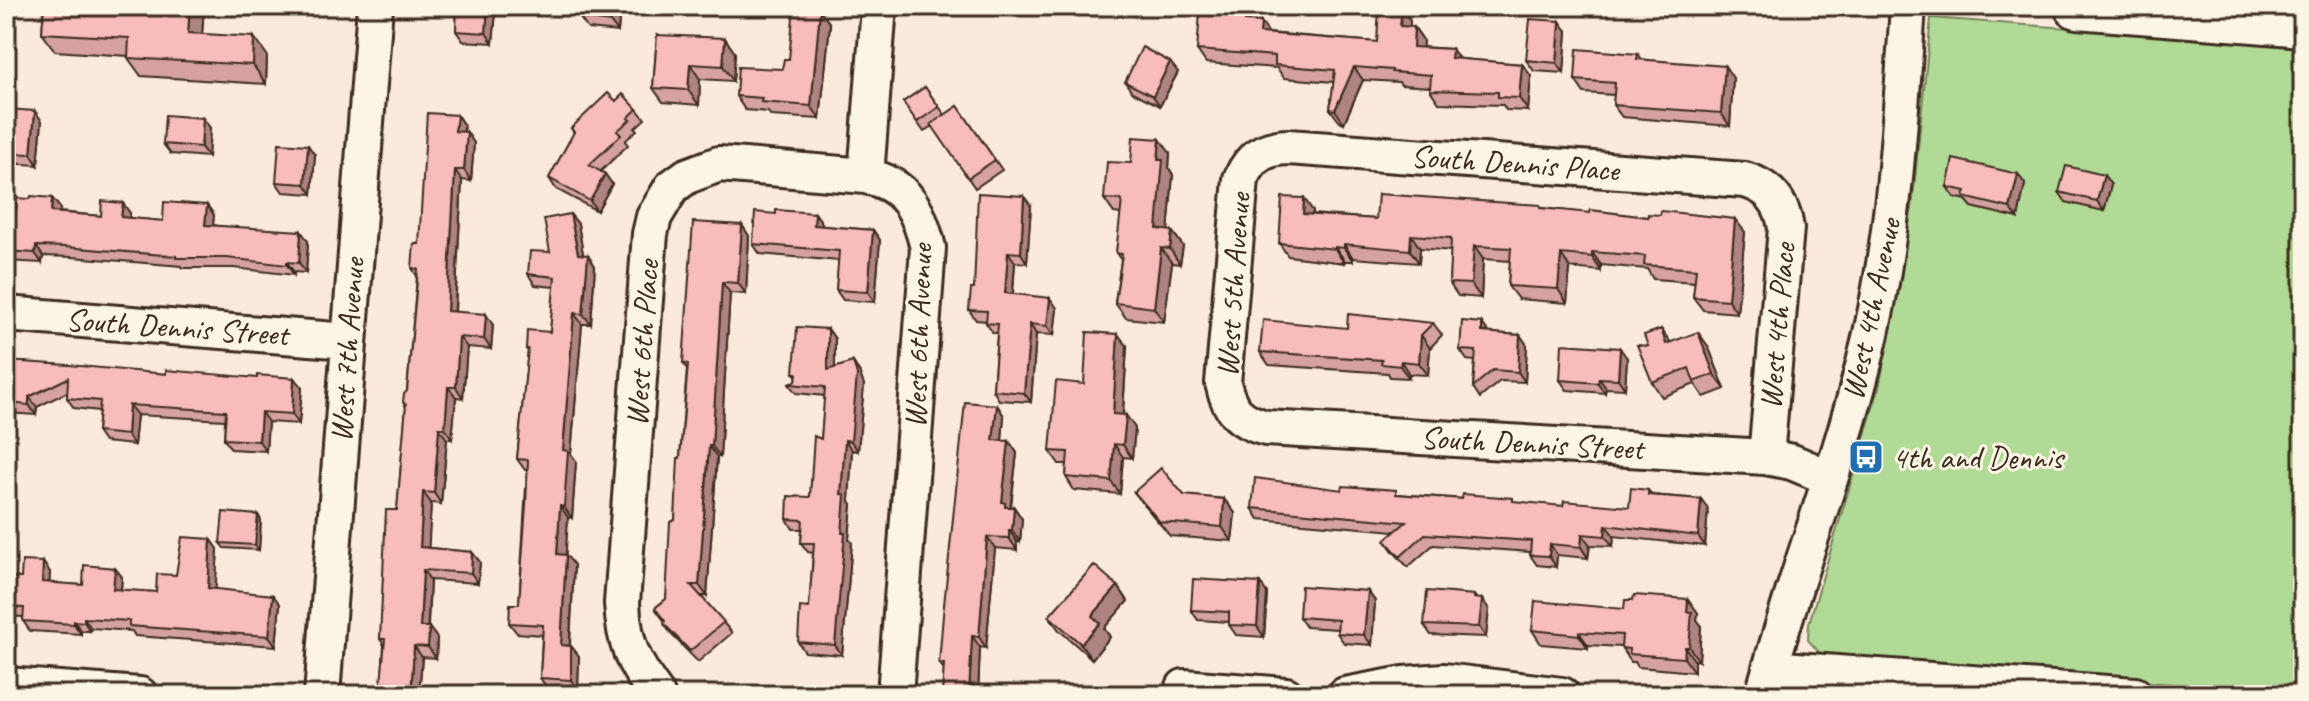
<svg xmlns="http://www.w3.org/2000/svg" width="2309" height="701" viewBox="0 0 2309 701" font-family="Caveat,sans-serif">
  <rect width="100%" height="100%" fill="#fbeadc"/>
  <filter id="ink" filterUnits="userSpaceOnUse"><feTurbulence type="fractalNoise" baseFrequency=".0125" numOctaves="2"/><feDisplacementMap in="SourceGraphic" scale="16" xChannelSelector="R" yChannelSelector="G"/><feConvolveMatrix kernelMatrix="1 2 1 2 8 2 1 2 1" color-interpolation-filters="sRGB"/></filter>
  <g filter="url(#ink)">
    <path fill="#b2da97" stroke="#76825a" stroke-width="2" d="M1931,18l372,27v543l-8,105 -470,-34 -17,-19 1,-17 70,-235 33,-180z"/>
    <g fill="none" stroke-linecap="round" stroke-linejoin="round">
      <defs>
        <path id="minor" d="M879,6l-13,170c41,8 53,35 62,72l-33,447
          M6,314l342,27
          M1766,457l20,-229c-4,-26 -16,-41 -41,-48l-457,-33c-24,1 -37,9 -47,32l-18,204c6,27 16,38 43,45l500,29 26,5 38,16
          M1770,668l365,27
          M6,685l134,10
          M1184,687l102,8
          M322,695l53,-689
          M657,695c-24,-32 -33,-51 -35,-92l28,-369 4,-17 18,-30 15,-11 32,-12 147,12
          M1345,695l59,-11 40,-3 118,14
          M1763,695c29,-112 73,-220 101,-332 30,-117 36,-237 44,-357"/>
        <path id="highway" d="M2077,6l226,18"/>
      </defs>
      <use href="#minor" stroke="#3b2a1e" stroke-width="40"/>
      <use href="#highway" stroke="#3b2a1e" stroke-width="50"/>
      <use href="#minor" stroke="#fcf5e5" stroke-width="34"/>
      <use href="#highway" stroke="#fcf5e5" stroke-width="44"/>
    </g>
    <path fill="#d5a2a0" stroke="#3b2a1e" stroke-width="2" d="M44,6h160l-2,28 65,21 -1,29 -125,-8 -13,-18v-2l-73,-5 -13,-18z
      M457,6h45v6h-6l-3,31 -30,-2 -7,-10z
      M620,6l-2,26 -30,-3 -8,-11z
      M738,6h22v2z
      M1402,8l8,13v5l4,1 9,13 -1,7 30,2 7,10 63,5 9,12 -3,35 -22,-1 -3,-5 -64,-2 -9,-13v-3l-29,-2 -2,-3 -36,-2 -19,43 -5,-2 -9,-12 4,-27 -50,-4 -7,-10 -71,-5 -9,-13 51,-29 21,12 108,9z
      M820,10l10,14 -10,95 -49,-3 -3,-4 -23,-2 -9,-14 46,-27z
      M1567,31l-3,42 -30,-2 -8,-11z
      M657,35l78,18 -2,28 -33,-2 -1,26 -36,-3 -10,-14z
      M1638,54l4,5 91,19 -3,48 -108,-9 -9,-12 1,-10 -30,-2 -9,-13z
      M1170,62l8,10 -18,34 -28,-14 -7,-10z
      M925,87l20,28 13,-9 44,64 -27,18 -42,-62 -9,6 -21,-30z
      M616,101l21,8 8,10 -10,9 2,2 -12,11 3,4 -27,26 4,3 7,10 -15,27 -41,-22 -7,-11 25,-45 -3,-5z
      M6,109l36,12 -4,44 -32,-2z
      M457,115l7,11v6l10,11 -3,38 -9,-1 -7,132 38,13 -2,24 -24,-2 -4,51 -7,-1 -4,42h-5l-6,65 -10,-1 -3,45 44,4 8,10 -2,21 -48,-3 -2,47 9,11 -1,20 -14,-1 -3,38h-38l3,-50 -4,-6 17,-129 9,-103 -3,-5 4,-11 10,-115 -5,-8z
      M210,128l-2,29 -37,-3 -8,-10z
      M1170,153l-1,15 4,7 -5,56h4l11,15 -3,18 -8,-1 -8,59 -38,-4 -11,-15 6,-43 -5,-7 5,-39 -7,-1 -10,-14z
      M315,155l-3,39 -29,-2 -7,-10z
      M2025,184l-7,34 -46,-11 -6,-7 -12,-3 -7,-10z
      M2111,185l-7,26 -38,-9 -7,-10z
      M52,198l8,10 -1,4 42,4 29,-3 -1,5 34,3 44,-16 7,10 -1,10 95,16 -2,32 -12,-1v3l-60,-7h-51l-1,-2 -110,-9 -29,-1 -1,7 -36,-2v-51l10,1 14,-12z
      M1540,205l2,3 203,24 -8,81 -34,-3 -10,-13 2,-15 -42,-3 -6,-10 -46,-4v6l-31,-3 -3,35 -49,-4 -10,-13 2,-25 -27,-2 -2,39 -23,-2 -9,-13 2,-32 -31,-3 -1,15 -66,-5v3h-8l-1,2 -56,-7 -9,-13 34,-32v3l63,5z
      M1031,206l-4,57 -12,-1 -2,32 44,14 -3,27 -18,-1 -5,68 -32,-2 -6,-10 4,-57h-4l-7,-10v-2l-10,-1 -7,-10 5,-21z
      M815,213l7,10v3l51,4 7,10 -5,62 -32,-2 -7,-10 3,-29 -79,-7 -7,-10 23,-30z
      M570,214l8,10 5,31h5l7,11 -4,58h-9l-11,130 5,7 -4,57 -4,-1 -3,38 9,10 -4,80 1,1 8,10 -1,34 -30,-1 -8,-11 2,-43 -25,-2 -8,-10 10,-19 8,-134h-2l-8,-11 11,-108 -2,-2 24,-17 4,-45 -19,-2 -7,-11 22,-22z
      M742,225l7,11 -3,58 -16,-1 -10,164h-3l-10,139h-6l31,37 -34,29 -26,-27 -8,-11 1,-2 -10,-14 11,-9 9,-79 12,-151 -4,-6z
      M1433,323l9,12 -12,13 -2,27 -19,-1v4l-19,-1 -2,-4 -119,-8 -9,-13 87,-24z
      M828,329l7,10v29l18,-6 6,10 5,13 -6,66 -6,-1 -3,50 3,4 -3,35 3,4 -10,112 -37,-3 -7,-10 11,-34 4,-55 -5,-1 -7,-9 1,-14h-9l-6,-10 23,-22 11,-58 4,-43 -29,-3 -7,-9 7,-3 1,-4 -3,-4z
      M1661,329l9,13 38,4 17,43 -21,8 -9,-13 -33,13 -10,-15 -4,-36z
      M1489,333l31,2 7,10 -2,37 -25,-1 -20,17 -7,-11 2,-26 -8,-1 -7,-10z
      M1127,346l-4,69 12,13 -3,30 -9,-1 -3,37 -46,-4 -8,-13 1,-13h-8l-9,-13 34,-67z
      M1627,358l-2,31 -19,-1 -1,5 -38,-3 -7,-10z
      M6,361l160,13 91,4h37l8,10 -3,36 -31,-2 -2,29 -35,-2 -7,-10 1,-19 -88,-5 -3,30 -30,-3 -7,-10 2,-21 -25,-3 -7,-10v-6l-30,15 -1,8 -30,-2z
      M997,405l7,11 -2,25h7l8,12 -6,54h3l8,12 -2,23h-3v8l-22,-2 -9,100 -6,-1 -2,48h-36l2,-26 -5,-6z
      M1342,490l221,16 66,1 19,-17 4,5 49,4 7,10 -3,37 -91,-10 -1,10 -23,-1 -2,13 -31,-3 -1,12 -19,-2 -7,-10v-3l-97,-7 -25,22 -15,-16 -8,-11 10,-9 -136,-12 -7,-11z
      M1134,492l90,7 11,14 -3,28 -62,-5 -25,-30z
      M258,515l3,5 -2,30 -35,-2 -4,-5z
      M211,539l7,10 -3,40 65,15 -4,42 -141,-10 -3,-5 -41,-3 -1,3h-9v3l-51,-3 -7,-10v-4l-17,-1v-39l15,1 29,-6 -1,11 34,2 32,-17 7,9 -1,13 35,2 20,-17z
      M1260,583l7,10 -3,44 -28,-2 -7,-10v-3l-31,-2 -7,-10z
      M1118,586l10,15 -24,27 6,9 -18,22 -33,-29 -10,-14z
      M1688,599l10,14 -1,7 4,5 -2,36 -5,-1v12l-56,-5 -3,-5h-4l-10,-15 -33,-2v3l-47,-4 -9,-14 92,-21 9,-9z
      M1375,601l-3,44 -28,-2 -7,-10v-4l-31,-2 -7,-10z
      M1489,609l-3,28 -55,-2 -7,-10z"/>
    <path fill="#ae8482" stroke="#3b2a1e" stroke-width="2" d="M190,6h14l-3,45 -13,-18z
      M488,6h4l4,6 -3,31 -7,-10z
      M612,6h8l-2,26 -8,-10z
      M1402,8l8,13 -1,18 -9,-13z
      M820,10l10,14 -10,95 -9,-13z
      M1560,21l7,10 -3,42 -7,-10z
      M1261,22l9,13 -10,-2z
      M1414,27l9,13 -1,19 -9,-12z
      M254,37l13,18 -1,29 -13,-19z
      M725,38l10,15 -2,28 -10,-15z
      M1452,49l9,13 -10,-4z
      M1170,62l8,10 -18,34 -7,-10z
      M690,64l10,15 -1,26 -11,-15z
      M1522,64l9,12 -3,35 -9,-13z
      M1725,66l8,12 -3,48 -9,-13z
      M1354,67l9,13 -19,43 -9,-13z
      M35,111l7,10 -4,44 -7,-11z
      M457,115l7,11 -1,16 -8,-11z
      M203,118l7,10 -2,29 -7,-10z
      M467,132l7,11 -3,38 -7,-11z
      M1160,139l10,14 -1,15 4,7 -6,69 -10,-15 1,-69z
      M308,145l7,10 -3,39 -7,-10z
      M455,170l7,10 -8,142 -7,-11z
      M605,174l7,10 -15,27 -7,-10z
      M2018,174l7,10 -7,34 -8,-10z
      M2104,175l7,10 -7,26 -7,-10z
      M1024,196l7,10 -4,57 -6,-10z
      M52,198l8,10 -1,14 -8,-10z
      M1304,198l9,13 -1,16 -9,-13z
      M123,203l7,10 -2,15 -7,-11z
      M207,205l7,10 -2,20 -7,-10z
      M815,213l7,10 -1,12 -7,-10z
      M570,214l8,10 7,41 -7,-11z
      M1735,219l10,13 -8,81 -9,-13z
      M742,225l7,11 -3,58 -8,-11z
      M873,230l7,10 -5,62 -7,-10z
      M301,231l7,10 -2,32 -7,-10z
      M1172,231l11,15 -3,18 -10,-15z
      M1411,235l9,13 -1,15 -9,-13z
      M1344,244l9,14v3l-9,-13z
      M36,246l7,10 -1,7 -7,-10z
      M1474,246l9,13 -2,39 -10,-14z
      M1335,247l10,14 -1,2 -9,-14z
      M1161,248l11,15 -8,59 -10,-14z
      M1008,252l7,10 -3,41 -7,-10z
      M1592,252l9,13v6l-9,-14z
      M1561,254l9,14 -3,35 -9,-14z
      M588,255l7,11 -4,58 -8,-10z
      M287,262l7,10v3l-7,-10z
      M722,282l8,11 -10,164 -8,-11z
      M1050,298l7,10 -3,27 -7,-9z
      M574,313l8,11 -11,130 5,7 -4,57 -8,-11 -1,-57z
      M486,314l7,11 -2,24 -7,-10z
      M1482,323l7,10 -7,-1z
      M1030,324l6,10 -5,68 -7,-9z
      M828,329l7,10v41l-7,-10z
      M1661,329l10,14 -5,1z
      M1698,332l10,14 17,43 -11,-15z
      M1118,334l9,12 -5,80 -9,-12z
      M1421,335l9,13 -2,27 -9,-12z
      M1520,335l7,10 -2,37 -7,-10z
      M459,337l8,10 -4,51 -7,-11z
      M1620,348l7,10 -2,31 -7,-10z
      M1401,361l8,13v4l-9,-12z
      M853,362l6,10 5,13 -6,66 -7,-10z
      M294,378l8,10 -3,36 -7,-10z
      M1599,378l7,10 -1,5 -7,-10z
      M448,387l8,10 -4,42 -7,-11z
      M29,397l8,10 -1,8 -7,-10z
      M129,405l8,10 -3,30 -7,-10z
      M997,405l7,11 -3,36 -8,-12z
      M261,412l7,10 -2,29 -7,-10z
      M1126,415l9,13 -3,30 -9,-13z
      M439,428l8,11 -6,65 -7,-11z
      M845,440l7,10 -3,50 3,4 -3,35 3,4 -10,112 -7,-10 7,-112 -1,-39z
      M1009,441l8,12 -7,57 3,8 -11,-16z
      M1114,444l9,13 -3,37 -9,-13z
      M709,446l8,11 -10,139 -8,-11z
      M423,492l8,11 -3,55 -8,-11z
      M1224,499l11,14 -3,28 -10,-14z
      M1701,499l7,10 -3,37 -7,-10z
      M560,506l8,11 -3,48 -8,-11z
      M1014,507l8,12 -2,23 -8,-12z
      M258,515l3,5 -2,30 -4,-5z
      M1606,525l8,11 -1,10 -8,-10z
      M1009,530l8,12v8l-8,-12z
      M1582,534l8,11 -2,13 -7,-11z
      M987,537l8,11 -9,100 -7,-11z
      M211,539l7,10 -3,49 -7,-10z
      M1550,544l7,11 -1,12 -7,-11z
      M472,552l8,10 -2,21 -7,-10z
      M566,555l8,10 -5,91 -8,-11z
      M43,562l7,10 -1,20 -7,-10z
      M115,568l7,9 -2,22 -7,-10z
      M423,570l7,10 -3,57 -7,-10z
      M1260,583l7,10 -3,44 -7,-11z
      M1118,586l10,15 -24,27 6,9 -18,22 -11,-15 11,-28z
      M1368,591l7,10 -3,44 -8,-10z
      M273,595l7,9 -4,42 -7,-10z
      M1474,595l7,10 1,-6 7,10 -3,28 -7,-10z
      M1688,599l10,14 -1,7 4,5 -2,36 -10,-14 -2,-35z
      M84,618l7,10 -1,3 -6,-9z
      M74,621l7,10v3l-7,-10z
      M429,627l8,11 -1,20 -8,-11z
      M1579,632l9,13v3l-9,-13z
      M972,636l8,11 -2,48h-9z
      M414,646l8,11 -3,38h-8z
      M571,646l8,10 -1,34 -7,-10z
      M1685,647l9,13v12l-10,-14z"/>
    <path fill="#f8bcba" stroke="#3b2a1e" stroke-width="2" d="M44,6h146l-2,27 66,4 -1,28 -125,-7 1,-20 -87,-5z
      M457,6h31l-2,27 -30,-2z
      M582,6h30l-2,16 -30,-4z
      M794,7l26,3 -9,96 -50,-4 1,-4 -26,-2 2,-29 44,2 2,-10h5z
      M1379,7l23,1 -2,18 14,1 -1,20 39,2 -1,9 71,6 -3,34 -21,-1v-5l-68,-2 1,-15 -39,-3v-2l-38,-3 -19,43 -5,-1 5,-39 -60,-5v-9l-78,-6 3,-37 45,4v4l16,1 -1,11 117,9z
      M1530,19l30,2 -3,42 -31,-3z
      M657,35l68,3 -2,28 -33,-2 -2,26 -35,-2z
      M1142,47l28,15 -17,34 -28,-14z
      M1577,49l61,5 -1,5 88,7 -4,47 -108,-8 2,-22 -40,-3z
      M925,87l14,20 -22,15 -14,-20z
      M608,93l8,8 7,-7 14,15 -9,9 2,2 -13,11 4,4 -32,30 16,9 -15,27 -41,-23 25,-46 -3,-4z
      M958,106l37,54 -27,18 -37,-54z
      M6,109l29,2 -4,43 -25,-1z
      M427,113l30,2 -2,16 12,1 -3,38h-9l-8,141 39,3 -2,25 -25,-2 -3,50h-8l-3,41h-6l-5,65 -11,-1 -3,55 52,5 -1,21 -48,-3 -3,57h9l-1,20 -14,-1 -3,49h-31l5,-56h-5l6,-129h11l9,-105 -3,-3 1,-8 3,-3 11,-122 -6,-1 2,-24h5z
      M165,115l38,3 -2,29 -38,-3z
      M1133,137l27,2 -2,21h5l-6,69 15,2 -2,18 -9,-1 -7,60 -39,-5 7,-49 -6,-1 6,-53 -18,-1 3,-37 24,1z
      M279,143l29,2 -3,39 -29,-2z
      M1953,159l65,15 -8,34 -46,-11 2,-6 -19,-4z
      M2066,166l38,9 -7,26 -38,-9z
      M978,193l46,3 -3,57 -13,-1 -3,41 45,5 -3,28 -17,-2 -6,69 -31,-3 5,-66 -12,-1 1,-12 -18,-1 2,-21h3z
      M1378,194l162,11v3l50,5v-3l58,7v-3l12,1 1,-4 74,8 -7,81 -35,-3 3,-28 -52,-4 1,-9 -53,-4v5l-31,-3 -3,35 -50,-3 3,-38 -37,-2 -3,38 -22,-1 2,-45 -40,-3 -1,15 -66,-6v4l-9,-1v2l-56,-6 3,-46 22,1 -1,16 73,5z
      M31,196l21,2 -1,14 50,4 1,-15 21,2 -2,14 42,4 1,-19 43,3 -2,20 96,6 -2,32 -12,-1v3l-60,-7h-51v-2l-111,-9 -29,-1 -1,7 -29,-2v-41l10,1 1,-13 13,1z
      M776,210l39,3 -1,12 59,5 -5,62 -32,-2 3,-39 -86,-7 2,-32 21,2z
      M570,214l8,40 10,1 -5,59 -9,-1 -11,137 5,1 -4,56 -4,-1 -3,48 9,1 -5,90 10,1v34l-31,-2 3,-53 -34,-2 1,-19h9l7,-100 2,-44 -11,-1 11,-110h-2l1,-19 23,2 5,-55 -27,-3 2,-23 20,1 -6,-33z
      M693,222l49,3 -4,58 -16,-1 -10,164h-3l-10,139h-8l33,37 -34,29 -26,-27 1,-3 -10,-13 11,-9 4,-77 5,-2 3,-62h2l8,-94 -5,-1z
      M1348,314l85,9 -12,12 -2,28 -18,-2 -1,5 -19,-2 1,-4 -122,-8 3,-32 84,8z
      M1462,321l20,2v9l38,3 -2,37 -25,-2 -20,17 3,-36 -16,-1z
      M797,327l31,2v41l25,-8 4,13 -6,66 -6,-1 -4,54 4,1 -3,38h3l-10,112 -37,-3 2,-35 9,1 5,-65h-13l2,-23 -16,-1 1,-23 22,1 4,-61 7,3 4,-52 -36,-3 7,-3 1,-8h-3z
      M1661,329l5,15 32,-12 16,42 -20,8 -5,-14 -37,14 -15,-37 11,1 -4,-11z
      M1087,332l31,2 -5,80 13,1 -3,30 -9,-1 -3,37 -45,-4 2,-25 -18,-1 6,-70 28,3z
      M1562,344l58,4 -2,31 -19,-1 -1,5 -38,-3z
      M6,361l63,4 97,9v-4l91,8v-3l37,3 -2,36 -31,-2 -2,29 -35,-2 2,-28 -97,-6 -2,30 -30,-3 3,-31 -33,-3 1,-20 -39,19v8l-23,-2z
      M965,402l32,3 -4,35 16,1 -7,61 3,1v4h9l-2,23h-3v8l-22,-1 -8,100 -7,-1 -3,59h-27l2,-31 -5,-1 4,-48z
      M1161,468l23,27 40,4 -2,28 -62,-5 -26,-30z
      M1255,478l87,12 1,-4 53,4v4l66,5 1,-5 50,4v3l50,5 1,-5 65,6 2,-19 17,2v5l53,4 -3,37 -92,-11 -1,11 -23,-2 -1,13 -31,-3 -1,12 -19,-1 1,-14 -106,-7 -25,23 -15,-17 21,-18 -154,-14z
      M223,512l35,3 -3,30 -35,-2z
      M2303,534v30h-2z
      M182,537l29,2 -3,49 65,7 -4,41 -140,-10v-5l-45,-3v4l-10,-1v3l-51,-3 1,-13 -18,-1v-30l15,1 1,-17 21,1 -1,20 41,3 1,-20 31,3 -2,21 43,3 1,-18 19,1z
      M1094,565l24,21 -26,30 8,7 -19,21 -32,-28z
      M1193,579l67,4 -3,43 -28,-1v-13l-38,-2z
      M1301,586l67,5 -4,44 -27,-2 1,-13 -39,-3z
      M1427,591l47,4v3l8,1 -3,28 -55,-2z
      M1634,595l54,4 -1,13h5l-3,35h-4l-1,11 -55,-4v-5l-8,-1 1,-13 -43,-3v3l-47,-5 3,-29 89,8 1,-9h8z
      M1076,686l8,9h-18z"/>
  </g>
  <defs>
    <symbol id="bus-square" viewBox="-11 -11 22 22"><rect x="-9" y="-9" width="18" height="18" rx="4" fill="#1f6fb2" stroke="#fcf5e5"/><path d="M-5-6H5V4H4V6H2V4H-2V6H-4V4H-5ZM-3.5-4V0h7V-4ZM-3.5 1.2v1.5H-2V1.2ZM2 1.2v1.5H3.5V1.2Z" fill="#fff"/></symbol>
  </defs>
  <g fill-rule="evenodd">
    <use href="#bus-square" x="1846" y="437" width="40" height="40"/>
  </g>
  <g text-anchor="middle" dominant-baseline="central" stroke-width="6" stroke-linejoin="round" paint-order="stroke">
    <g font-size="32" fill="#3b2a1e" stroke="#fcf5e5">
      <text transform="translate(1515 163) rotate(4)">South Dennis Place</text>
      <text transform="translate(1233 285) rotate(-86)">West 5th Avenue</text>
      <text transform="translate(1871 309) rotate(-78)">West 4th Avenue</text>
      <text transform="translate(1777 326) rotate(-85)">West 4th Place</text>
      <text transform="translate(177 327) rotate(4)">South Dennis Street</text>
      <text transform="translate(918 336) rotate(-88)">West 6th Avenue</text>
      <text transform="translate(642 343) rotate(-86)">West 6th Place</text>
      <text transform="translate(347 350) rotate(-86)">West 7th Avenue</text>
      <text transform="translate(1532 443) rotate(3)">South Dennis Street</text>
    </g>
    <g font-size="32" fill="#3b2a1e" stroke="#fcf5e5" text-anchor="start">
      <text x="1892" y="457">4th and Dennis</text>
    </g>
  </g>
  <rect width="2309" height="701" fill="none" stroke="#fcf5e5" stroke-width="32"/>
  <rect x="16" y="16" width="2277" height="669" fill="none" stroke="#3b2a1e" stroke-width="3" filter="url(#ink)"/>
</svg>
